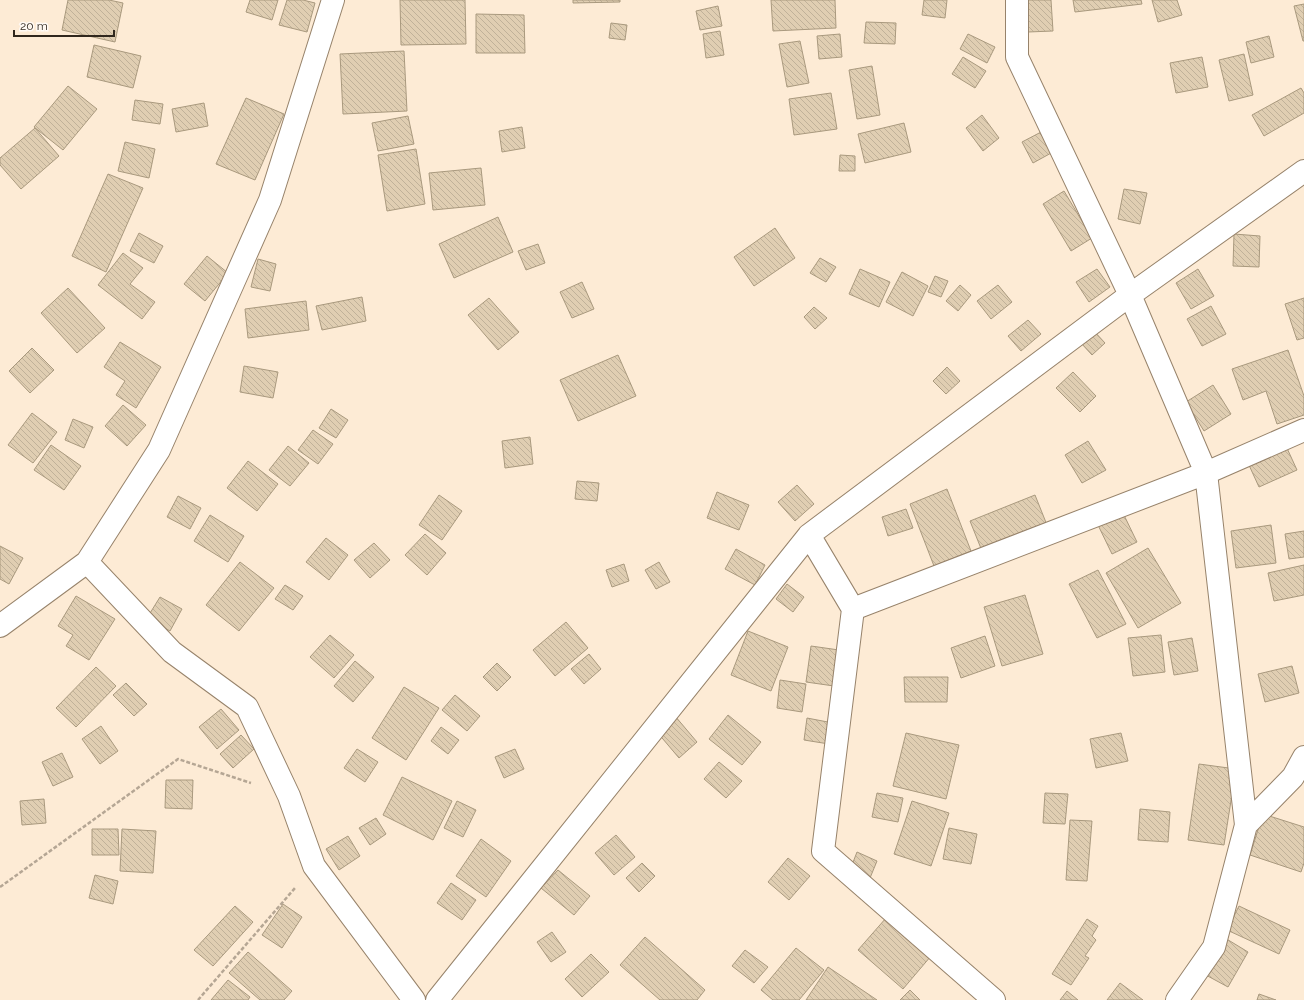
<svg xmlns="http://www.w3.org/2000/svg" width="1304" height="1000" viewBox="0 0 1304 1000" font-family="Raleway,sans-serif">
  <defs>
    <pattern id="building-back-hatch" width="6" height="6" patternUnits="userSpaceOnUse"><rect width="6" height="6" fill="#e0ceb2"/><path d="M-1 5l2 2M0 0l6 6M5-1l2 2" fill="none" stroke="#c0b199"/></pattern>
  </defs>
  <rect width="100%" height="100%" fill="#fdebd5"/>
  <path fill="url(#building-back-hatch)" stroke="#a9997e" d="M68,0h41l14,3 -8,39 -53,-12z
    M250,0h28l-6,20 -26,-8z
    M287,0h16l12,3 -8,29 -28,-7z
    M400,0h65l1,44 -65,1z
    M573,0h47v2l-47,1z
    M771,0h64l1,28 -63,3z
    M924,0h23l-2,18 -23,-3z
    M1026,0h25l2,31 -25,1z
    M1073,0h68l1,4 -67,8z
    M1152,0h25l5,15 -24,7z
    M1304,4v37h-1l-9,-35z
    M718,6l4,20 -22,4 -4,-19z
    M476,14l48,1 1,38h-49z
    M866,22l30,1 -1,21 -31,-1z
    M611,23l16,2 -2,15 -16,-2z
    M720,31l4,24 -18,3 -3,-24z
    M840,34l2,23 -23,2 -2,-23z
    M968,34l27,13 -8,16 -27,-14z
    M1269,36l5,21 -23,6 -5,-21z
    M800,41l9,42 -22,4 -8,-43z
    M94,45l47,11 -8,32 -46,-11z
    M404,51l3,60 -64,3 -3,-60z
    M1244,54l9,41 -24,6 -10,-41z
    M963,57l23,14 -11,17 -23,-14z
    M1202,57l6,30 -32,6 -6,-30z
    M872,66l8,49 -23,4 -8,-49z
    M68,86l29,23 -34,41 -29,-23z
    M1301,88l3,5v20l-40,23 -12,-21z
    M831,93l6,36 -43,6 -5,-36z
    M246,98l38,16 -29,66 -39,-16z
    M135,100l28,4 -3,20 -28,-4z
    M204,103l4,23 -32,6 -4,-23z
    M982,115l17,23 -16,13 -17,-23z
    M408,116l6,28 -36,7 -6,-28z
    M904,123l7,29 -46,11 -7,-29z
    M522,127l3,21 -23,4 -3,-21z
    M35,128l24,28 -38,33 -21,-24v-7z
    M1043,131l10,21 -20,11 -11,-21z
    M125,142l30,7 -6,29 -31,-7z
    M416,149l9,55 -38,7 -9,-56z
    M840,155l15,1v15h-16z
    M481,168l4,37 -52,5 -4,-37z
    M108,174l35,14 -37,84 -34,-16z
    M1124,189l23,4 -7,31 -22,-5z
    M1064,191l28,47 -21,13 -28,-47z
    M498,217l15,35 -59,26 -15,-34z
    M775,228l20,30 -41,28 -20,-29z
    M139,233l24,13 -9,17 -24,-12z
    M1234,234l26,2 -1,31 -26,-1z
    M538,244l7,19 -19,7 -8,-19z
    M123,253l20,15 -13,16 25,18 -13,17 -44,-34z
    M207,256l21,17 -23,28 -21,-17z
    M820,258l16,9 -10,15 -16,-9z
    M258,259l18,5 -6,27 -19,-4z
    M860,269l30,13 -11,25 -30,-13z
    M1097,269l13,18 -21,15 -13,-20z
    M1198,269l16,27 -23,13 -15,-26z
    M902,272l26,14 -15,30 -27,-14z
    M935,276l13,5 -7,16 -13,-5z
    M582,282l12,27 -22,9 -12,-26z
    M960,285l11,10 -13,16 -12,-10z
    M998,285l14,17 -21,17 -14,-18z
    M68,288l37,40 -28,25 -36,-40z
    M362,297l4,24 -44,9 -6,-24z
    M489,298l30,34 -21,18 -30,-35z
    M1304,298v40l-7,2 -12,-36z
    M306,301l3,29 -61,8 -3,-29z
    M1211,306l15,28 -24,12 -15,-27z
    M814,307l13,11 -12,11 -11,-12z
    M1028,320l13,14 -20,17 -13,-15z
    M1094,331l11,12 -13,12 -11,-12z
    M120,342l41,25 -25,41 -20,-13 9,-14 -21,-14z
    M32,348l22,22 -24,23 -21,-22z
    M1288,350l16,46v19l-27,9 -11,-33 -23,9 -11,-31z
    M618,355l18,41 -58,25 -18,-41z
    M244,366l34,6 -5,26 -33,-6z
    M947,367l13,14 -14,13 -13,-13z
    M1073,372l23,24 -16,16 -24,-24z
    M1213,385l18,29 -27,17 -18,-29z
    M123,405l23,20 -19,21 -22,-20z
    M331,409l17,11 -12,18 -17,-10z
    M32,413l25,19 -24,31 -25,-18z
    M73,419l20,8 -9,21 -19,-8z
    M313,430l20,14 -15,20 -20,-14z
    M530,437l3,27 -28,4 -3,-27z
    M1088,441l18,29 -24,13 -17,-28z
    M51,445l30,21 -17,24 -30,-20z
    M288,446l21,17 -19,23 -21,-16z
    M1286,446l11,24 -38,17 -11,-24z
    M248,461l30,23 -21,27 -30,-23z
    M577,481l22,2 -2,18 -22,-2z
    M797,485l17,19 -19,17 -17,-19z
    M947,489l24,62 -37,15 -24,-62z
    M717,492l32,13 -10,25 -32,-12z
    M439,495l23,16 -20,29 -23,-15z
    M1035,495l12,30 -65,26 -12,-30z
    M178,496l23,12 -11,21 -23,-12z
    M906,509l7,19 -25,8 -6,-19z
    M1122,511l15,31 -25,12 -15,-31z
    M210,515l34,21 -16,26 -34,-21z
    M1271,525l5,38 -40,5 -5,-37z
    M1304,531v26l-15,2 -4,-25z
    M425,534l21,19 -19,22 -22,-20z
    M326,538l22,17 -19,25 -23,-18z
    M374,543l16,17 -20,18 -16,-18z
    M0,546l23,12 -14,26 -9,-5z
    M1148,548l33,55 -43,25 -32,-55z
    M736,549l29,16 -10,20 -30,-16z
    M240,562l34,26 -35,43 -33,-26z
    M659,562l11,20 -14,7 -11,-19z
    M624,564l5,17 -17,6 -6,-17z
    M1304,565v30l-30,6 -6,-28z
    M1098,570l28,54 -29,14 -28,-54z
    M787,584l17,13 -11,15 -17,-13z
    M285,585l18,11 -10,14 -18,-11z
    M1025,595l18,59 -41,12 -18,-59z
    M76,596l39,23 -26,41 -23,-14 7,-11 -15,-9z
    M160,597l22,12 -12,22 -23,-13z
    M566,622l22,26 -33,28 -22,-26z
    M748,631l40,16 -17,44 -40,-16z
    M330,635l24,20 -20,23 -24,-21z
    M1161,635l4,37 -32,4 -5,-38z
    M985,636l10,30 -34,12 -10,-30z
    M1192,638l6,33 -24,4 -6,-33z
    M811,646l28,4 -5,36 -28,-4z
    M589,654l12,15 -17,15 -13,-15z
    M355,661l19,16 -21,25 -19,-16z
    M497,663l14,14 -14,14 -14,-14z
    M1292,666l7,27 -34,9 -7,-28z
    M96,667l20,19 -40,41 -20,-19z
    M904,677h44l-1,25h-42z
    M780,680l26,4 -4,28 -25,-4z
    M126,683l21,21 -13,12 -21,-21z
    M404,687l35,21 -33,52 -34,-22z
    M455,695l25,21 -13,15 -25,-21z
    M221,709l18,21 -22,19 -18,-22z
    M728,715l33,27 -19,23 -33,-26z
    M675,716l22,26 -18,16 -22,-26z
    M807,718l26,5 -4,21 -25,-4z
    M101,726l17,25 -18,13 -18,-25z
    M441,727l18,13 -11,14 -17,-13z
    M906,733l53,12 -13,54 -53,-13z
    M1121,733l7,28 -32,7 -6,-29z
    M241,735l13,14 -21,19 -13,-14z
    M357,749l21,13 -13,20 -21,-14z
    M515,749l9,20 -20,9 -9,-21z
    M62,753l11,24 -20,9 -11,-24z
    M719,762l23,19 -16,17 -22,-19z
    M1199,764l37,5 -12,76 -36,-5z
    M402,777l50,24 -19,39 -50,-25z
    M166,780h27l-1,29 -27,-1z
    M877,793l26,5 -5,24 -26,-5z
    M1045,793l23,1 -3,30 -22,-1z
    M44,799l2,24 -24,2 -2,-24z
    M457,801l19,9 -13,27 -19,-9z
    M912,801l37,12 -18,53 -37,-12z
    M1140,809l30,3 -2,30 -30,-2z
    M1263,814l41,13v36l-3,9 -51,-17z
    M376,818l10,16 -16,11 -11,-17z
    M1070,820l22,1 -5,60 -21,-1z
    M949,828l28,6 -6,30 -28,-5z
    M92,829h26l1,26h-27z
    M122,829l34,2 -3,42 -33,-2z
    M616,835l19,22 -21,18 -19,-22z
    M348,836l12,20 -21,14 -13,-21z
    M481,839l30,22 -25,36 -30,-21z
    M857,852l20,9 -7,17 -20,-8z
    M788,858l22,18 -21,24 -21,-18z
    M642,863l13,13 -16,16 -13,-14z
    M558,870l32,26 -16,19 -33,-27z
    M95,875l23,6 -5,23 -24,-6z
    M451,883l25,17 -14,20 -25,-17z
    M283,904l19,13 -20,31 -20,-13z
    M235,906l18,16 -40,44 -19,-16z
    M1239,906l51,24 -11,24 -52,-24z
    M886,918l45,38 -28,33 -45,-39z
    M1087,919l11,7 -6,10 4,4 -11,16 4,2 -18,27 -19,-11z
    M552,932l14,20 -15,10 -14,-20z
    M645,937l60,53 -8,10h-37l-40,-35z
    M1225,938l23,14 -20,35 -24,-13z
    M796,948l28,22 -25,30h-26l-12,-10z
    M745,950l23,17 -14,16 -22,-17z
    M248,952l44,39 -8,9h-24l-31,-27z
    M591,954l18,18 -27,25 -17,-18z
    M828,967l49,33h-71z
    M228,980l22,17 -2,3h-37z
    M1120,983l23,17h-36z
    M910,990l10,10h-20z
    M1067,991l11,9h-18z
    M1259,994l17,6h-19z"/>
  <g fill="none" stroke-linecap="round" stroke-linejoin="round">
    <defs>
      <path id="minor" d="M1017,0v57l113,238 76,178 40,352
        M809,535l44,74 -30,242 171,149
        M87,562l85,90 75,55 42,89 25,70 100,134
        M853,609l353,-136 98,-43
        M0,626l87,-64 72,-112 111,-250 63,-200
        M437,1000l372,-465 321,-240 174,-124
        M1177,1000l37,-53 32,-122 47,-48 11,-20"/>
    </defs>
    <use href="#minor" stroke="#97836b" stroke-width="24"/>
    <path stroke="#b5a694" stroke-width="2.5" stroke-dasharray="4 2" stroke-linecap="butt" d="M0,887l178,-128 73,24
      M198,1000l97,-112"/>
    <use href="#minor" stroke="#fff" stroke-width="22"/>
  </g>
  <path d="M14 30v6h100v-6" fill="none" stroke="#30271d" stroke-width="2"/>
  <text x="20" y="30" font-size="12" fill="#30271d" stroke="#fffaf5" stroke-width="3" paint-order="stroke">20 m</text>
</svg>
